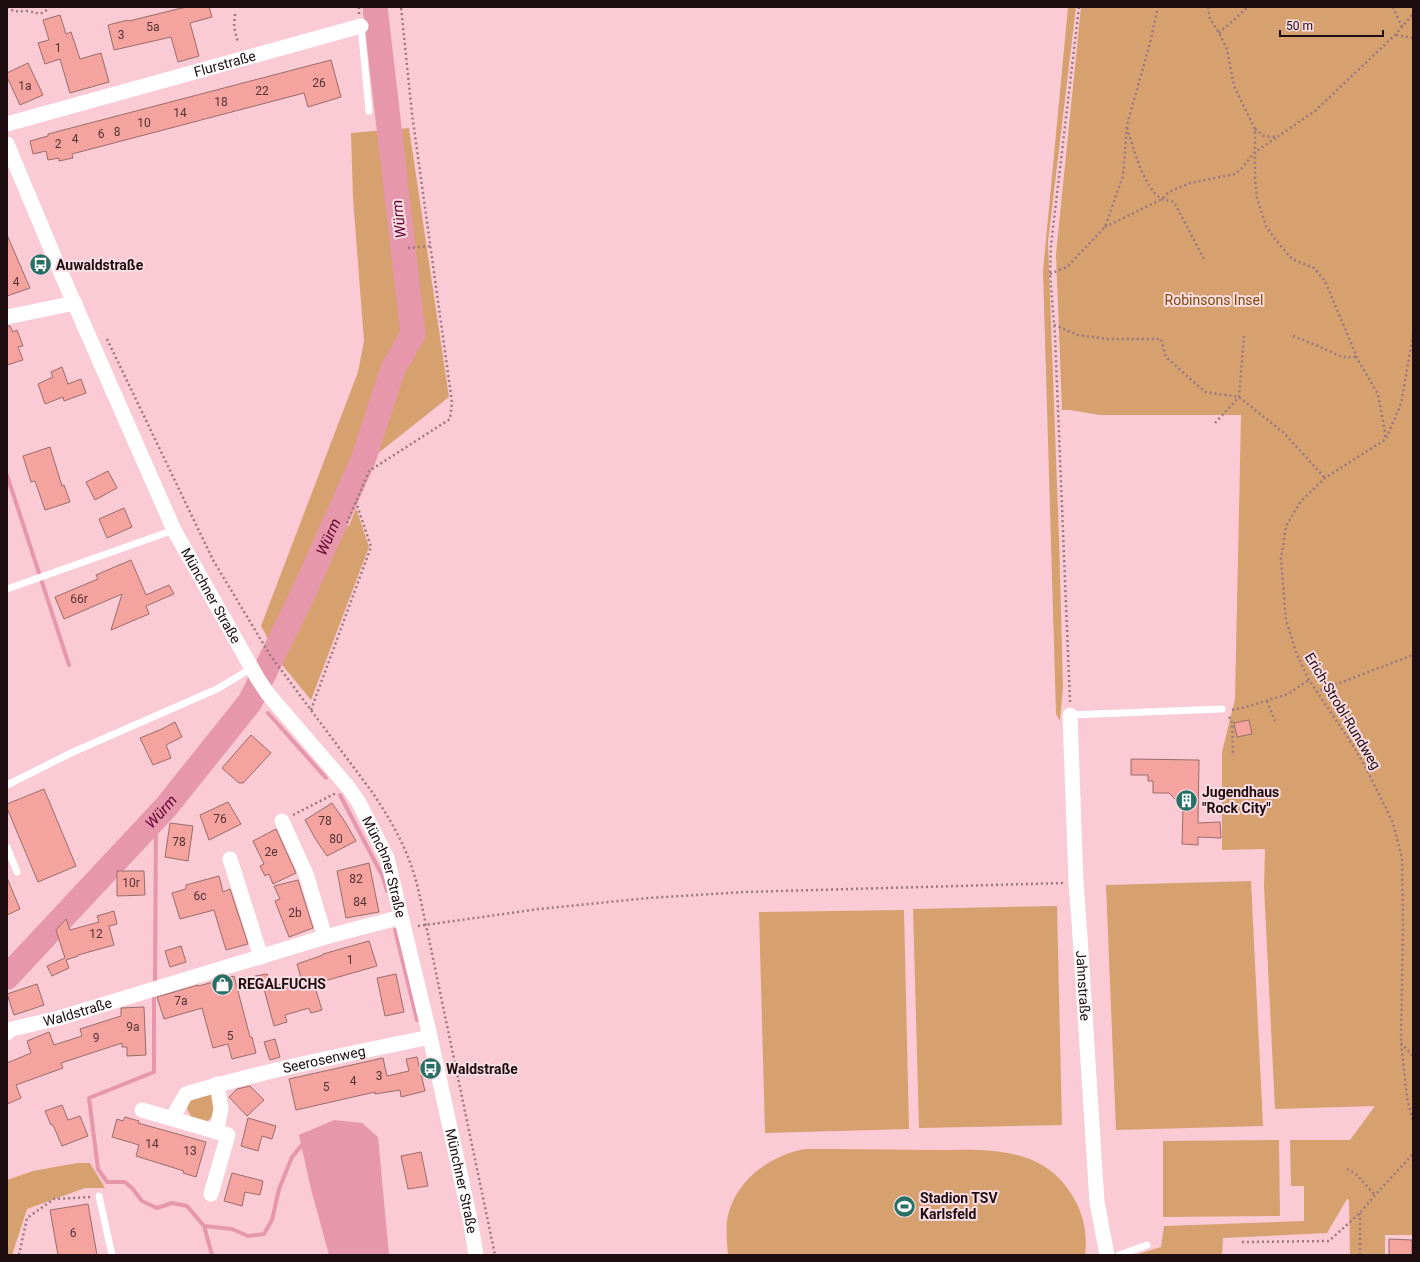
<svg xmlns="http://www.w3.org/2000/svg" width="1420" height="1262" viewBox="0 0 1420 1262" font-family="Roboto,sans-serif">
  <rect width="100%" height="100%" fill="#facad5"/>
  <path fill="#d6a16f" d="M1068,7h8l-28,235 11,297 4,148 -3,34 -4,-7 -13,-443z
    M1081,7h332v1228h-28v20h-35l-1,-55 -2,-1 -20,34 -104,5 -1,17h-87l26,-8 3,-21 140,-5v-35h-13l-1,-46h60l25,-34 -100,3 -11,-222 1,-38 -43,1v-98l13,-53 6,-284h-141l-30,-5h-8l-6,-156z
    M409,128l40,269 -72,57 -10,15 -24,56 6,1 7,-18 13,39 -58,153 -28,-34 -22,-40 97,-254 6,-31 -11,-143 -2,-65z
    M1251,881l12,245 -147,4 -10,-245z
    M1057,906l5,219 -143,3 -6,-219z
    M904,910l5,219 -144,4 -6,-221z
    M211,1094l3,3v19l-8,6 -14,-4 -5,-9 2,-9z
    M1279,1140l1,76 -117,1v-76z
    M806,1149c38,0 77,0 115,1 53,1 116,-9 149,42 13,19 18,41 15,63h-357c-1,-11 -2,-23 -1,-34 6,-39 42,-66 79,-72z
    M77,1163h13l15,25h-20l-58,21 -15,46h-5v-75l26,-9z"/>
  <path fill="#e697ab" d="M334,1120l28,3 16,14 11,118h-60l-18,-66 -12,-54z"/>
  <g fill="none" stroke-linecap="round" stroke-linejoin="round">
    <path stroke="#e697ab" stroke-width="4" d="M7,475l62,190
      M255,691l4,6
      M268,713l58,65
      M340,795l43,82 4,14
      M395,930l22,90
      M155,985l1,-167
      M154,992v80l-65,26 9,71 9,13h18l7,6 10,13 15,7 15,-5 15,3 17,20 8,29
      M204,1226l28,3 16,7 16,-2 8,-14 7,-31 13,-32 9,-11"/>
    <path stroke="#e697ab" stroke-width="25" id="s1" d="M7,977l159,-170 84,-105 52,-106 61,-136 30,-91 20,-35 -38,-327"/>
  </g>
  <path fill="#f4a39e" stroke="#996d6a" d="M186,7h23l3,10 -22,6 9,33 -21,6 -7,-25 -57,13 -6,-25 20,-5 1,1z
    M60,15l6,19 5,-2 9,27 21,-6 8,29 -39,11 -10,-34 -15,5 -7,-21 11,-3 -6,-20z
    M331,60l10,37 -33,10 -4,-14 -232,61 1,4 -14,3v-3l-11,2 -2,-9 -13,3 -3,-13 18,-5v-2z
    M28,63l15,32 -23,10 -13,-28v-4z
    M7,235l23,53 -23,8z
    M7,326h3l3,6 4,-2 6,16 -5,1 5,13 -16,5z
    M62,367l6,17 13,-5 5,14 -22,8 -1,-4 -18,7 -7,-20 15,-7 -2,-5z
    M50,447l12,39 2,-1 6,17 -25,8 -10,-29 -4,1 -8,-26z
    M108,471l9,17 -22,12 -9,-18z
    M124,508l8,19 -25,11 -8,-19z
    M131,560l15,35 23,-10 5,9 -28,12 3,8 -38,16 11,-36 -58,25 -9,-22 43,-18 -2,-4z
    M1249,720l3,14 -15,3 -3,-14z
    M175,722l7,15 -16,8 5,13 -18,7 -13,-27 22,-9z
    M251,735l20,18 -28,30h-4l-17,-15z
    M1131,759l68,1 -1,63 22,-1 1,16 -23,-1v8l-16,-1 1,-37 -14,-14h-16v-12h-5v-6h-17z
    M44,789l32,77 -38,16 -31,-74v-4z
    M228,802l13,22 -32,16 -9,-25z
    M332,803l13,19 11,19 -29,15 -12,-18 -10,-18z
    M170,823l23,3 -5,35 -23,-4z
    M276,829l20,44 -23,11 -4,-10 -4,2 -5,-10 4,-2 -11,-23z
    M369,863l10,49 -33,6 -9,-47z
    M117,871h27l1,24 -28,1z
    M219,876l4,16 7,-3 18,55 -22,6 -12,-40 -34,9 -8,-26 14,-4v-4z
    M7,878l13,31 -13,6z
    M298,880l15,48 -24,9 -14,-36 5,-2 -6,-13z
    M114,911l3,13 -8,2 5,19 -36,10v1l-12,4 3,8 -17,8 -5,-10 18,-8 -9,-28 10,-11 4,11 29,-8 -2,-6z
    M369,941l8,25 -63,18 8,26 -11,3 -2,-5 -24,7 2,7 -13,4 -10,-37 37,-11 -4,-14 26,-9v-1z
    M181,946l5,16 -16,5 -5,-16z
    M267,974l3,11 -12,3 -3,-12z
    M396,974l8,38 -19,4 -8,-38z
    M234,976l16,61h2l4,16 -24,6 -4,-15 -15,4 -11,-40 -38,11 -7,-22 41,-12 1,1z
    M37,984l7,21 -30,10 -7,-21z
    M144,1007l2,48 -19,1v-9h-5v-4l-61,20 2,5 -47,17 5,13 -14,6v-41l24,-10 -4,-12 22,-9 5,13 28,-9 -2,-7 41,-13v-8z
    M275,1039l5,18 -10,3 -6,-18z
    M417,1057l8,34 -24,6 -1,-7 -25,4v-2l-79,18 -7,-31 94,-21 4,18 22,-5 -3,-12z
    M250,1086l14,14 -17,16 -18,-19 8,-8z
    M62,1105l6,15 12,-4 8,20 -26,10 -9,-21h-2l-6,-14z
    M125,1117l14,4 -1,2 68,19 -10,35 -13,-4 1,-2 -48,-15 3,-11 -27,-8 5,-18 6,2z
    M248,1118l28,8 -4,13 -10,-3 -4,15 -17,-5z
    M421,1152l7,34 -20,3 -7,-33z
    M232,1173l31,8 -3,14 -15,-3 -3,14 -18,-5z
    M88,1204l9,51h-39l-8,-45z
    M1389,1239l23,1v15h-23z"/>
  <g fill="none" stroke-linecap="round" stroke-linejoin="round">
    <path stroke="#9b7880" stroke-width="2.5" stroke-dasharray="2 3" stroke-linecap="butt" d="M7,7c7,6 13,4 21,4 6,1 11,4 16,1 2,-1 3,-3 5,-5
      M359,7v7
      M1208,7l2,12 9,14 8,16 7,37 21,43v50l2,19 9,28 9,13 17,20 22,9 11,13 33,79 20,34 8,44
      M1393,7l9,20
      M235,14l-1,13 4,16
      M1219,33l29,-26
      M1396,35l17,3
      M1127,128c6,19 17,61 35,71 4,1 9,2 12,3l31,59
      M1255,129l9,7 13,1 38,-26 80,-76 18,-21
      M1105,227l57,-28 7,-7 21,-9 45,-9 6,-5 14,-17 21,-14
      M408,248l23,-2
      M1050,274l17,-7 38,-40 18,-51 4,-51 23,-82 8,-36
      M1054,325l24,10 30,4h53l5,18 39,35 34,5 45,36 41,45
      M1413,335l-12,69 -15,35 -61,39 -24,23 -15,25 -5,33 5,61 11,35 12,25 43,64 13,22 28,57 9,35 1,65 -2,119 6,56 6,24
      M1293,336l25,10 24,11h15
      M107,339l106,221 57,95 102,137c17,25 32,51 41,79 6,18 9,36 13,54l69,330
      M1215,423l24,-26 5,-61
      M347,523l22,-52 81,-52 2,-17 -40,-288 -11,-107
      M1316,692l97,-37
      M1267,701l8,20
      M1070,702l-15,-366 -5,-62 1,-29 28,-238
      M311,710l60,-163 -15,-45
      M1232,710l14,-3 42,-13 21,-14
      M1229,717l3,3 1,36
      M293,815l43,-22
      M418,926l121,-17 110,-11 96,-6 318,-9
      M1401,1043l12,13
      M1347,1169l9,5 19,21
      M1242,1242l87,-1 31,-28 15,-18 38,-41
      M19,1255l8,-37 27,-19 37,-2
      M1360,1255v-42"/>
    <path stroke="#fff" stroke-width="7" d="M361,26l8,85
      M7,589l167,-59
      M1070,715l152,-6
      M7,785l66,-33 144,-63 35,-21
      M7,847l10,25
      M99,1196l13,59
      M1119,1255l28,-10"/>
    <g stroke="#fff" stroke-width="15">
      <path id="s2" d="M7,124l354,-98"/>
      <path id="s3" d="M7,144l54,129 113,257 84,149 10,15 80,93 10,14 29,57 42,174 41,187 6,36"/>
      <path d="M7,317l68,-14"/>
      <path id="s4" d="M1070,715l6,168 3,38 18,281 10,53"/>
      <path d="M282,821l24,53 19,63"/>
      <path d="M230,859l31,98"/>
      <path id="s5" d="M7,1033l5,-4 47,-11 266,-81 76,-20"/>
      <path d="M142,1110l86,25 -17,59"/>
      <path id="s6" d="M172,1118l14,-24c80,-24 163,-40 244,-57"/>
      <path d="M216,1132l5,-23 -4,-25"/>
    </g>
  </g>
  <defs>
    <symbol id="bus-disc" viewBox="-11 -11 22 22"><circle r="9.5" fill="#287066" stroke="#fbdde3"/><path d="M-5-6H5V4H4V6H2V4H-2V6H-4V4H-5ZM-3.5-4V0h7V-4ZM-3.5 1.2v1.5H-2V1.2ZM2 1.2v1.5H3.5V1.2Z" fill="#fff"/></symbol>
    <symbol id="building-disc" viewBox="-11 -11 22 22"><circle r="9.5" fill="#287066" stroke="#fbdde3"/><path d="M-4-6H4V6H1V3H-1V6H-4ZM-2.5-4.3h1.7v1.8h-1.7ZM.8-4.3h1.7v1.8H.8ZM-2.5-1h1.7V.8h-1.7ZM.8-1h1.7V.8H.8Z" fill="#fff"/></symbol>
    <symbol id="shop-disc" viewBox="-11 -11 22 22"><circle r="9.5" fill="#287066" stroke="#fbdde3"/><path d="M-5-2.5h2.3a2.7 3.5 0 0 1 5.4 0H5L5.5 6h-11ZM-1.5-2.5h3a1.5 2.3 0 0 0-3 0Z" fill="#fff"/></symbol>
    <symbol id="stadium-disc" viewBox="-11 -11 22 22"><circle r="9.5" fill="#287066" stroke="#fbdde3"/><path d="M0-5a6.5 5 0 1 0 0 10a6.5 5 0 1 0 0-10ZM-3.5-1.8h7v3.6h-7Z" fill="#fff"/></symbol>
  </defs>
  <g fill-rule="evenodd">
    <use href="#bus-disc" x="28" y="252" width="25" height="25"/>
    <use href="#building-disc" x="1174" y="788" width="25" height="25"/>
    <use href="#shop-disc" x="210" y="972" width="25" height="25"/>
    <use href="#bus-disc" x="418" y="1056" width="25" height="25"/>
    <use href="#stadium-disc" x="892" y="1194" width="25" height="25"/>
  </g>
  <g text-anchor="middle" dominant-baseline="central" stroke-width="4" stroke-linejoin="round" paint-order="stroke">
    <g font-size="12" fill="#533234">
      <text x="153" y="27">5a</text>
      <text x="121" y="35">3</text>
      <text x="58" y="48">1</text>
      <text x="319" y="83">26</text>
      <text x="25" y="86">1a</text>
      <text x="262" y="91">22</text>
      <text x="221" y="102">18</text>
      <text x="180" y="113">14</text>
      <text x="144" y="123">10</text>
      <text x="117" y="132">8</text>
      <text x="101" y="134">6</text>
      <text x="75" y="139">4</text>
      <text x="58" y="144">2</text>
      <text x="16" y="282">4</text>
      <text x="79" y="599">66r</text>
      <text x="220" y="819">76</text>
      <text x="325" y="821">78</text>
      <text x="336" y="839">80</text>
      <text x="179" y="842">78</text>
      <text x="271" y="852">2e</text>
      <text x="356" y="879">82</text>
      <text x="131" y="883">10r</text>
      <text x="200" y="896">6c</text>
      <text x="360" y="902">84</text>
      <text x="295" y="913">2b</text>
      <text x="96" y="934">12</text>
      <text x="350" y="960">1</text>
      <text x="181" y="1001">7a</text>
      <text x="133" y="1027">9a</text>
      <text x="230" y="1036">5</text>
      <text x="96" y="1038">9</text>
      <text x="379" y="1076">3</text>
      <text x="353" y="1081">4</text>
      <text x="326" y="1087">5</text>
      <text x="152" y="1144">14</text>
      <text x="190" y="1151">13</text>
      <text x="73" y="1233">6</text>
    </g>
    <g font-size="14" fill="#1d0d11" stroke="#fbdde3">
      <text stroke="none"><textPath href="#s2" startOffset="226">Flurstraße</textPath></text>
      <text stroke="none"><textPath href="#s3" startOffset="496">Münchner Straße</textPath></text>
      <text transform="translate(1343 711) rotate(59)">Erich-Strobl-Rundweg</text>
      <text stroke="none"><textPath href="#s3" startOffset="821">Münchner Straße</textPath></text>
      <text stroke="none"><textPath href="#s4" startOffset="271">Jahnstraße</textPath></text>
      <text stroke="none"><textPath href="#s5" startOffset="74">Waldstraße</textPath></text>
      <text stroke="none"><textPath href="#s6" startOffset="170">Seerosenweg</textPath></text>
      <text stroke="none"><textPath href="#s3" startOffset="1145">Münchner Straße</textPath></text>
    </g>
    <g font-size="14" font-weight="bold" fill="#1d0d11" stroke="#fbdde3" text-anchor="start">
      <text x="56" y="265">Auwaldstraße</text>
      <text x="1202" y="792">Jugendhaus<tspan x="1202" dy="16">"Rock City"</tspan></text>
      <text x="238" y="984">REGALFUCHS</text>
      <text x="446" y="1069">Waldstraße</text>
      <text x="920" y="1198">Stadion TSV<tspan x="920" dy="16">Karlsfeld</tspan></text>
    </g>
    <g font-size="14" fill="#7e4904" stroke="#fbdde3">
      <text x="1214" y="300">Robinsons Insel</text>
    </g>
    <g font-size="15" font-style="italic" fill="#62022c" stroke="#fbdde3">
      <text transform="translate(399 219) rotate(-97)">Würm</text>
      <text stroke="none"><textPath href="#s1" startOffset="550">Würm</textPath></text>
      <text stroke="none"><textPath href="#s1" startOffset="226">Würm</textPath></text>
    </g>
  </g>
  <rect width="1420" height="1262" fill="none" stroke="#1d0d11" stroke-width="16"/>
  <path d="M1280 30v6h103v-6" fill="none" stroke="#1d0d11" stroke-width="2"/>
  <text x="1286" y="30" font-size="12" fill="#1d0d11" stroke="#fbdde3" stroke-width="3" paint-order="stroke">50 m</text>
</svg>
